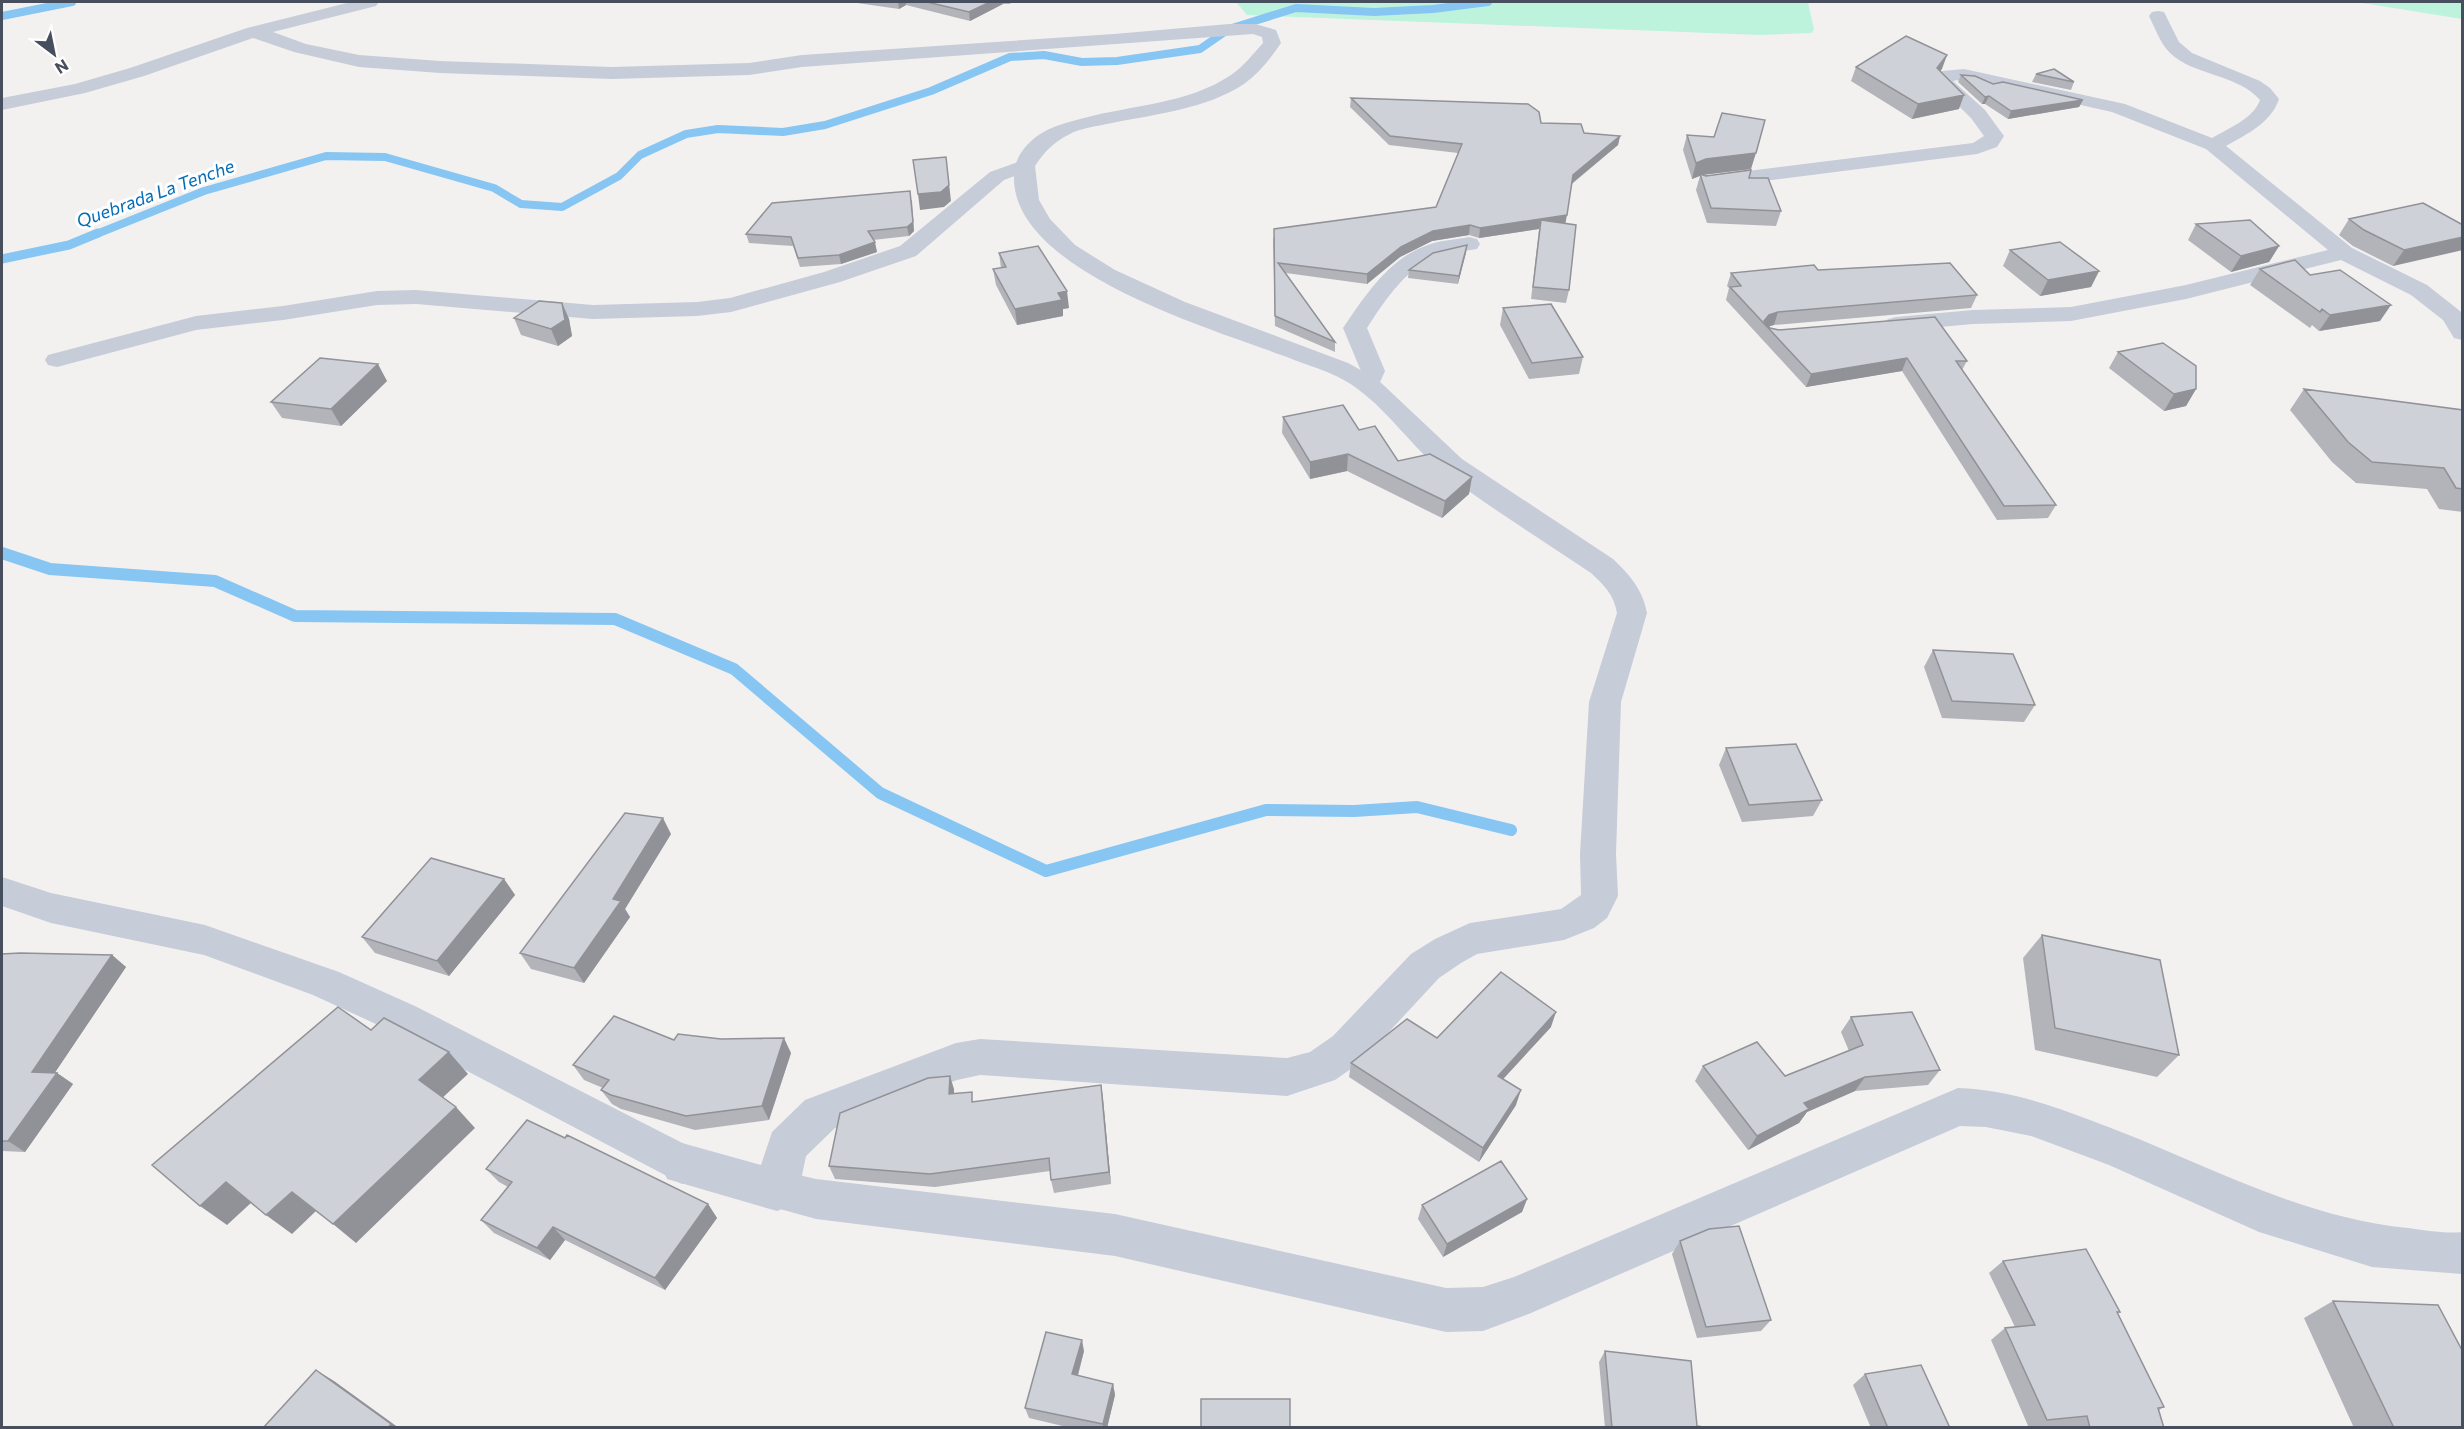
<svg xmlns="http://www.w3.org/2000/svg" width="2464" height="1429" viewBox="0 0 2464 1429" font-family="Commissioner,sans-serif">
  <rect width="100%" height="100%" fill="#f3f1f0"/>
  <path fill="#bdf3dc" d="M1236,2h572l6,28 -3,3 -51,2 -513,-20z
    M2356,2h106v17z"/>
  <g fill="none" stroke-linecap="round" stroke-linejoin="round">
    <path stroke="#87c6f2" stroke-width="8" d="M2,16l70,-14
      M94,235l110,-44 122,-35 59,1 109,31 27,16 41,3 57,-31 21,-21 46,-21 32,-5 65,3 42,-7 106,-34 79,-34 34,-2 38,7 35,-1 83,-12 29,-20 67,-21 78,4 59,-3 55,-7"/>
    <path stroke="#87c6f2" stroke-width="9" d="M2,259l67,-14 29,-12"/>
    <path stroke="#87c6f2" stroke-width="12" d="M2,553l48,16 165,12 80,35 320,3 119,50 146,124 166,78 220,-61 88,1 63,-4 94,23"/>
    <path fill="#c6ccd8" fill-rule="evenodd" d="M2158,11l6,1 15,30 13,11 68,28 10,7 9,11c-8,24 -32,35 -53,47l126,102 75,37 33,26 2,3v26l-8,-2 -11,-18 -32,-25 -70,-35 -155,39 -115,22 -98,3 -77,7 -8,-2 -4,-5 4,-5 8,-2 77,-7 98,-3 115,-22 142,-35 -122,-101 -94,-37 -148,-33 -11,2 32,29 19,26 -7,11 -20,7 -269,34 -7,-2 -3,-4 3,-4 7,-2 265,-33 11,-7 -13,-18 -37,-36 8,-11 22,-2 161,35 87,34c17,-10 41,-19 48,-38 -22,-26 -66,-24 -90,-47 -10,-10 -15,-25 -21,-37l3,-4z
      M1024,160l7,2 3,4 -3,4 -27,10 -88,76 -76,26 -109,30 -34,4 -104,3 -177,-15 -39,1 -94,15 -87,10 -139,37 -9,-2 -3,-5 3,-5 148,-39 87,-10 94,-15 39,-1 177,15 104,-3 33,-4 94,-26 76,-26 90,-74z
      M1469,237l8,2 3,5 -3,5c-11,2 -22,2 -33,5 -35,9 -59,46 -77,74l18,43 -8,18 -9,2 -9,-2 -3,-5 5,-13 -18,-43c22,-32 46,-70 85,-83 13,-5 27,-5 41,-8z
      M2,877l49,16 154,32 134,47 78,35 279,143 6,14 -6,14 -14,6 -291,-153 -78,-36 -109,-40 -153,-32 -49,-17z
      M1958,1088c49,2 87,15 132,32 105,38 205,97 318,108 17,2 37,6 54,4v42l-90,-7 -113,-35 -150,-67 -78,-29 -45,-9 -26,-1 -429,187 -48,18 -37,1 -331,-76 -299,-37 -54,-15 -6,-14 6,-14 15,-6 39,9 299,35 331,74 37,-1 31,-10z"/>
    <path fill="#c6ccd8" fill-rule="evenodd" d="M351,2h28l-3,4 -103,26 33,12 53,11 81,6 172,6 137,-4 53,-8 312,-21 115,-10h26l21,6 5,13c-10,15 -22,30 -37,41 -38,25 -88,30 -132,39 -14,3 -32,5 -44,12 -14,7 -25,18 -33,31l4,34 11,19 25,26 40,25 70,32 163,61 29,16 85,80 151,100c16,15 30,31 34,54l-26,89 -5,152 2,42 -11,22 -13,10 -30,12 -87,14 -16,9 -22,15 -78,84 -26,18 -48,16 -307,-21 -23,5 -122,48 -29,28 -7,34 -7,15 -15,6 -110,-32 -6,-15 6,-15 15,-6 79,22 11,-33 33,-32 151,-57 24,-4 307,19 23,-6 23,-16 78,-82 24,-15 35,-16 91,-14 20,-14 -1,-41 9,-152 28,-89c-3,-18 -13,-28 -26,-40 -49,-33 -101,-65 -148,-101 -30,-24 -53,-59 -84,-82 -21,-17 -50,-24 -75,-34 -72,-27 -253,-80 -269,-166 -3,-19 0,-33 14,-47 15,-15 35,-20 55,-25 48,-13 104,-14 147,-43 12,-8 22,-21 32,-32l-1,-6 -9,-3 -451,33 -53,8 -137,4 -172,-6 -81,-6 -65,-15 -41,-14 -109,38 -59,17 -83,17v-12l73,-14 55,-16 117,-40z"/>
  </g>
  <path fill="#b2b4ba" d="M850,2h164l-5,2h-6l-33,17 -64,-16 -7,4z
    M1947,55l-7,16 19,38 -47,10 -61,-38 5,-14z
    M2036,74l38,8 -3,8 -39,-8z
    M1961,75l32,9 90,16 -4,7 -71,12 -23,-15h-3l-24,-22z
    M1351,98l190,25 43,10 36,3 -2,9 -46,39 -7,39 4,67 -3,13 -35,-4 8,-70 -60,9 -10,-3 -37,6 -32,16 -33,27 -81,-11 49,69v10l-60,-26 -2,-88 163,-31 22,-54 -69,-8 -39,-38z
    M1687,135l64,34 -49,6 47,3 32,33 -5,15 -69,-3 -11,-33 4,-14 -8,3 -9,-29z
    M912,200l2,31 -5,5 -36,4 4,12 -36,12 -41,3 -7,-21 -44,-3 -3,-9z
    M2349,219l114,6 -70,41 -40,-20 -14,-11z
    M2196,224l83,22 -10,16 -38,10 -43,-32z
    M1467,245l-9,39 -50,-6 1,-8z
    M2010,250l89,21 -8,16 -51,9 -37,-30z
    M999,253l70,55 -6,1v7l-46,9 -21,-40 -3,-16 8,-1z
    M2260,269l50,6 70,46 -61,10 -7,-6 -2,3 -60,-43z
    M1818,270l159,25 -6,13 -197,17 -6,1 2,2 9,2 188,31 -5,9 94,135 -8,13 -51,2 -95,-149 -96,16 -80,-87 3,-12 -2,-2 4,-13z
    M562,303l7,16 3,17 -14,10 -37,-11 -7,-17z
    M1503,308l80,49 -4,17 -50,5 -29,-54z
    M2118,352l78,37 -10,17 -22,5 -55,-43z
    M387,381l-46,45 -59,-8 -11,-16z
    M2304,389l159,21v102l-24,-3 -12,-20 -71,-6 -24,-21 -42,-52z
    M1283,417l76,13 39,31 74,16 -3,17 -27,24 -95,-47 -37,8 -28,-46z
    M1933,650l102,55 -11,17 -82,-4 -18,-51z
    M1726,748l96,52 -9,16 -71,6 -23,-57z
    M671,834l-46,75 5,8 -46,66 -53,-14 -11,-16z
    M504,879l11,16 -66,81 -74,-23 -13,-16z
    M2042,935l137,120 -22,22 -122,-27 -12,-92z
    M2,954l110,1 14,12 -71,105 2,1 16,11 -48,68 -23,-1z
    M1851,1017l89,53 -12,15 -73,6 -48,21 -8,11 -51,27 -53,-69 8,-15 82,10 64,-25 -8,-19z
    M1551,1027l-48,52 13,26 -37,57 -130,-85 2,-14 86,-25z
    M674,1040l117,13 -22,67 -74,10 -74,-21 -9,-5 -11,-14 2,-2 -19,-8 -11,-15z
    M1101,1085l10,99 -57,9 -3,-13 -1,-9 -115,16 -100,-8 -6,-13 125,-77v5l21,8z
    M486,1169l222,35 9,14 -52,72 -100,-50 -15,20 -56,-27 -13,-13 27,-33 -9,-5z
    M1527,1199l-5,13 -79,45 -25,-38 4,-14z
    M1680,1241l91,79 -10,11 -64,7 -25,-84z
    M2003,1261l117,51 -3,2 47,93 -5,3 5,18h-93v-2l-14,2h-28l-38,-88 14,-12 10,-1 -26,-54z
    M2333,1301l130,127h-109l-50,-110z
    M1084,1351l-6,25 35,8 2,11 -8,33h-36l-42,-10 -4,-10z
    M1605,1351l92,75 13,2h-105l-6,-66z
    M1865,1374l85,54h-79l-18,-43z"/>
  <path fill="#919297" d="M898,2h8v3l-7,4z
    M990,2h12l1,2 -33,17 -1,-9z
    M1947,55l-5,14 -10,13 5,-14z
    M1964,95l-5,14 -47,10 6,-15z
    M1989,96l-4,8h-3l3,-7z
    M2083,100l-4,7 -71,12 3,-8z
    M1620,136l-2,9 -47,39 2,-9z
    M1756,153l-5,16 -49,6 -10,4 4,-16 10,-4z
    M946,157l5,44 -7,6 -24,3 -2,-16z
    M910,191l4,40 -5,5 -2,-9z
    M1567,215l-2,10 -24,-5 -2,9 -60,9 1,-10z
    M1470,225l-1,10 -37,6 -32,16 -33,27v-10l34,-27 32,-16z
    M2463,237v13l-70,16 11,-16z
    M875,242l2,10 -36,12 -2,-9z
    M1467,245l-1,8 -8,31 1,-8z
    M2279,246l-10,16 -38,10 10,-16z
    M2099,271l-8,16 -51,9 8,-16z
    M1067,291l2,17 -6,1v7l-46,9 -2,-16 43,-16z
    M562,303l7,16 3,17 -14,10 -7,-17z
    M2391,305l-11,16 -61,10 11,-16z
    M1778,312l-4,13 -7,2 -3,-6 5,-6z
    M1907,358l-5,13 -96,16 5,-13z
    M378,364l9,17 -46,45 -10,-17z
    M2196,389l-10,17 -22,5 10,-17z
    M1348,454l-1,17 -37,8v-17z
    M1472,477l-3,17 -27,24 3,-17z
    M663,818l8,16 -46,75 5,8 -46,66 -10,-15 39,-69z
    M504,879l11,16 -66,81 -12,-15z
    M112,955l14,12 -78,116 -16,-11z
    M1556,1012l-5,15 -58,63 5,-14z
    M784,1038l7,15 -22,67 -7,-14z
    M449,1052l19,22 -29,27 -20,-21z
    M57,1073l16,11 -48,68 -17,-11z
    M950,1076l4,13v19l-5,-14z
    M1865,1077l-10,14 -48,21 -8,11 -51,27 9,-14 47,-33z
    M1101,1085l2,13 8,86 -2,-12z
    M1521,1090l-5,15 -37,57 4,-14z
    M456,1107l19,21 -119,115 -23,-19z
    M226,1182l26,20 -25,23 -27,-19z
    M292,1192l24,19 -24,23 -26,-19z
    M1527,1199l-5,13 -79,45 4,-13z
    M708,1204l9,14 -52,72 -10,-12z
    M553,1227l12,13 -15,20 -13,-12z
    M1082,1340l2,11 -9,34 -3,-11z
    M316,1370l18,11 65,47h-11z
    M1113,1384l2,11 -8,33h-4v-4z"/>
  <path fill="#cfd1d8" stroke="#919297" stroke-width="1.5" d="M927,2h63l-21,10z
    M1906,36l41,19 -10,13 27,27 -46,9 -62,-37z
    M2054,69l20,13 -38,-8z
    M1961,75l14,1 18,8 10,-2 80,18 -72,11 -22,-15 -4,1z
    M1351,98l177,6 11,8 2,11 40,1 3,9 36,3 -47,39 -6,40 -87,13 -10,-3 -37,6 -32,16 -34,27 -89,-11 57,79 -60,-26 -1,-87 162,-22 26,-63 -72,-8z
    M1722,113l43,7 -9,33 -50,6 -10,4 -9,-28 27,2z
    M946,157l3,28 -8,7 -23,2 -5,-34z
    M1751,170l-2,8h19l13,33 -70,-3 -11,-34 6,2z
    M910,191l3,31 -6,5 -39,4 7,11 -36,13 -41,3 -7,-21 -45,-3 26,-31z
    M2423,203l40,22v12l-59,13 -40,-20 -15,-11z
    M1541,220l35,5 -7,65 -36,-3z
    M2250,220l29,26 -38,10 -45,-32z
    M2060,242l39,29 -51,9 -38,-30z
    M1467,245l-8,31 -50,-6 24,-17z
    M1038,246l29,45 -9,2 4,7 -47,9 -22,-40 13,-2 -7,-14z
    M2295,260l15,15 30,-5 51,35 -61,10 -8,-6 -2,3 -60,-43z
    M1950,263l27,32 -199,17 -9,3 -5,6 6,7 9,2 156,-13 32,44h-11l100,144 -52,1 -97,-148 -96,16 -81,-87 11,-1 -10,-13 83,-8 4,5z
    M539,301l23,2 3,17 -14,9 -37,-11z
    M1551,304l32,53 -51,6 -29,-55z
    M2163,343l33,23v23l-22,5 -56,-42z
    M320,358l58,6 -47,45 -60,-7z
    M2304,389l159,21v79l-7,-1 -12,-20 -72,-6 -24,-20z
    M1343,405l16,25 16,-4 23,35 32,-7 42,23 -27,24 -97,-47 -38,8 -27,-45z
    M1933,650l80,4 22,51 -83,-4z
    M1796,744l26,56 -73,5 -23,-57z
    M625,813l38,5 -50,81 8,2 -47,67 -54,-15z
    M431,858l73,21 -67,82 -75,-24z
    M2042,935l118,25 19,95 -124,-27z
    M20,953l92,2 -80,117 25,1 -49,68h-6v-187z
    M1501,972l55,40 -58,64 23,14 -38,58 -132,-85 56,-44 30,19z
    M338,1007l33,23 13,-12 65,34 -30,28 37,27 -123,117 -41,-32 -26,23 -40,-33 -26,24 -48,-41z
    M1912,1012l28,58 -75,7 -61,26 5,6 -52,27 -54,-70 54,-24 28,34 78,-31 -12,-28z
    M614,1016l60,24 4,-6 43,5 63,-1 -22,68 -76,10 -75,-21 -10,-5 8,-10 -36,-15z
    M950,1076l-1,18 23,-2v10l129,-17 8,87 -58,8 -2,-22 -119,16 -101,-8 11,-53 88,-35z
    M527,1120l38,18 2,-3 141,69 -53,74 -102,-51 -16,21 -56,-28 31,-38 -26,-13z
    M1501,1161l26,38 -80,45 -25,-39z
    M1739,1226l32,94 -65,7 -26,-86 29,-12z
    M2086,1249l34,63h-3l47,95 -6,1 6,20h-74l-3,-12 -40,4 -42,-92 30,-3 -32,-64z
    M2333,1301l105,4 25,47v76h-69z
    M1046,1332l36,8 -10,34 41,10 -10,40 -78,-16z
    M1605,1351l86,10 6,65 13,2h-98z
    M1921,1365l29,63h-62l-23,-54z
    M316,1370l75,54 -3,4h-125z
    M1201,1399h89v29h-89z"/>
  <g text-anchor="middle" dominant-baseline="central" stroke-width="6" stroke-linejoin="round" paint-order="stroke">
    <g font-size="18" font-style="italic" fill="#036db7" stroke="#fff">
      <text transform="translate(155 193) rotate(-20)">Quebrada La Tenche</text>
    </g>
  </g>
  <rect width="2464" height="1429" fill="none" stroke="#474f5f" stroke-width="6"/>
  <g transform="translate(54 54) rotate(148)" stroke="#ffffff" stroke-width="4.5" paint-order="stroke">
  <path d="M0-4.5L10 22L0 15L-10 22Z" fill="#474f5f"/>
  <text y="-9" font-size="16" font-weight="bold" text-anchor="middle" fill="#474f5f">N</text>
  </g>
</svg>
